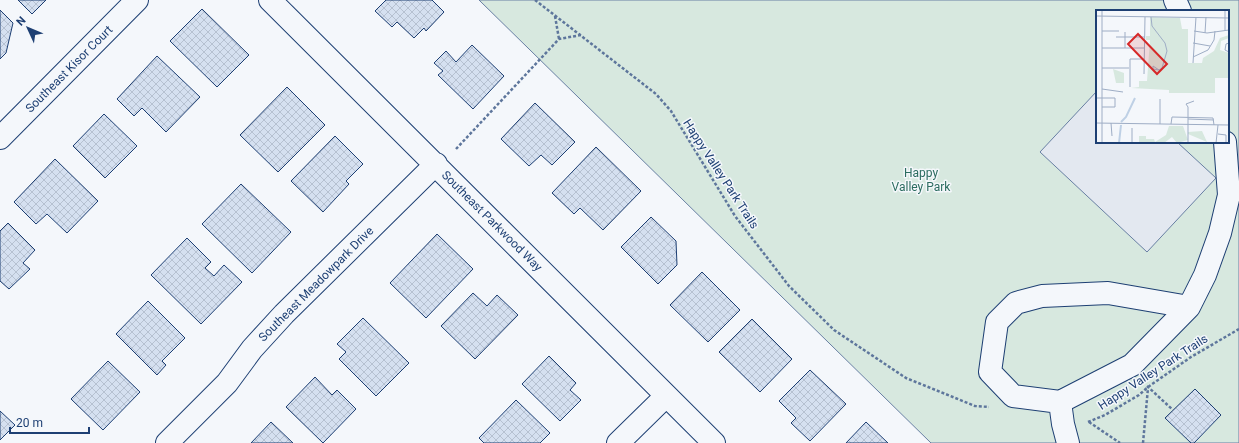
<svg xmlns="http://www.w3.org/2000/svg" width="1239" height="443" viewBox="0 0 1239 443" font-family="Roboto,sans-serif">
  <defs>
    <pattern id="building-cross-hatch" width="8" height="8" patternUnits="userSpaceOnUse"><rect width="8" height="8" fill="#d5e0f0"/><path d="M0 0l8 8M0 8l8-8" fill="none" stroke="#b6c1d1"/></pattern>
  </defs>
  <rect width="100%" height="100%" fill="#f4f7fb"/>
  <path fill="#d7e8df" stroke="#687fa3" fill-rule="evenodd" d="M479,0h760v443h-308zM1097,11h131v131h-131z"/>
  <path fill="#e3e8f0" stroke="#687fa3" d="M1097,91v51h80l39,36 -69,74 -107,-100z"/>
  <path fill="url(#building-cross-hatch)" stroke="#1d3f73" d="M18,0h28l-14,14z
    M386,0h46l12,12 -18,19 -2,-3 -10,10 -17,-16 -5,5 -17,-16z
    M202,9l47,46 -32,32 -47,-46z
    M0,10l13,13 -7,30 -6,6z
    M472,45l32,31 -31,33 -35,-34 5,-4 -9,-8 12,-12 10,11z
    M157,56l43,41 -34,35 -24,-24 -8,8 -17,-17z
    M287,87l38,38 -47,47 -38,-37z
    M535,103l40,39 -23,23 -11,-10 -12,11 -28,-27z
    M104,114l33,32 -32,32 -32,-32z
    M335,136l28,28 -17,17 3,3 -26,28 -32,-31z
    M596,147l45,44 -38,39 -23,-22 -6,6 -22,-21z
    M55,159l43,42 -31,32 -20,-19 -11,10 -22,-22z
    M241,184l50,48 -39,41 -50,-49z
    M651,217l25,24 1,24 -19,19 -37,-37z
    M8,223l27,27 -12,13 7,6 -21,20 -9,-8v-50z
    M437,234l36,35 -47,49 -36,-35z
    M187,238l24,24 -6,6 9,8 10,-11 18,17 -41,42 -50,-49z
    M702,272l38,38 -32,32 -38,-37z
    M473,293l14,13 10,-11 21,20 -43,44 -34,-33z
    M148,301l37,37 -23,23 4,4 -9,10 -41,-41z
    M363,318l46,45 -33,33 -37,-37 7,-7 -9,-8z
    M752,319l40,40 -32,33 -41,-40z
    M549,356l27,27 -6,7 11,10 -21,21 -38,-37z
    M108,361l32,31 -37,38 -32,-31z
    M810,370l36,34 -36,37 -19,-18 5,-5 -17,-17z
    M315,377l17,18 5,-5 19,19 -33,34 -37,-36z
    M1195,389l26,26 -27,28h-3l-26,-25z
    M516,400l34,33 -10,10h-56l-5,-5z
    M0,411l15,14 -15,15z
    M271,422l22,21h-42z
    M866,422l22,21h-42z"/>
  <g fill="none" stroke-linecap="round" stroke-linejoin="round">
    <defs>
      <path id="minor" d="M270,0l444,443
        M1175,0l5,11
        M0,138l137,-138
        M1189,307l-81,-14 -66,3 -26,7 -19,19 -7,50 23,24 47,6 72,-37 57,-58 16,-32 15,-42 9,-38 -4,-53
        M1060,402l3,22 5,19
        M167,443l60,-60 25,-34 32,-35 152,-150
        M618,443l48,-47"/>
    </defs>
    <use href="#minor" stroke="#1d3f73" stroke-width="24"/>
    <path stroke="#5e769c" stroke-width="2.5" stroke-dasharray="3 2" stroke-linecap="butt" d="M535,0l121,94 15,17 64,105 54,70 45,44 72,48 69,28 14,1
      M555,16l4,23
      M456,149l103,-110 22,-4
      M1147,386l26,24
      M1088,422l17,-7 34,-20 9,-8 43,-30 48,-28
      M1089,422l31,21
      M1143,443l5,-55"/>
    <use href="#minor" stroke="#f4f7fb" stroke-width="22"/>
  </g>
  <g text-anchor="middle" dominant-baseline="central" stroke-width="3" stroke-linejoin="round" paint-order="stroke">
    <g font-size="12" fill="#1d3f73" stroke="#f4f7fb">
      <text transform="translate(69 69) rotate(-45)">Southeast Kisor Court</text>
      <text transform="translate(721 174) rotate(57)">Happy Valley Park Trails</text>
      <text transform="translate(492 221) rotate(45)">Southeast Parkwood Way</text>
      <text transform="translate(316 284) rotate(-45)">Southeast Meadowpark Drive</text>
      <text transform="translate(1153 372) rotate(-33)">Happy Valley Park Trails</text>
    </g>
    <g font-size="12" fill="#2c6c60" stroke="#f4f7fb">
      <text x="921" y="173">Happy<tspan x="921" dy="14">Valley Park</tspan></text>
    </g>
  </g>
  <g transform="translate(1096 10)">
    <rect width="133" height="133" fill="#f4f7fb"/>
    <path d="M133,25v3l-8,3 -1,9 9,3v25h-14v15h-46v-30h33l1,-5 11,-7 6,-13zM73,116h14l5,14 -11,3 -5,-6 -8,6h-25v-7h7v3h8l1,3 11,-7zM106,121l5,11 -19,-8v-2z" fill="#d7e8df"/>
    <path d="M17,59l11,4v10h-8z" fill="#d7e8df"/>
    <path d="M54,7l30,1 2,11h6v34h-19v27l-38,-2 8,-1v-6h8l3,-41h-4v-4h4z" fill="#d7e8df"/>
    <path fill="none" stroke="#bed0e5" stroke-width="2" d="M25,112l5,-5 9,-19M23,133l2,-18"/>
    <path fill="none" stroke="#9eadc5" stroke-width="1" d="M0,6l133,2M55,7l1,9 13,17 2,8 -5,17 -3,2 -6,-4v3l6,1M6,21h17M98,21l13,2 22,-3M129,21v-20M109,23l1,-16M20,27h29M97,33l17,3M133,33l-3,1 -1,6 4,2M6,38h43M29,38v-16M97,47l15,-7 6,-10 1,-9M97,53l3,-46M6,58h27M48,64l1,-57M34,77v-28h14M6,79l21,3M0,88h19v9h-13M92,109l26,1M0,113l133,2M15,113l1,13M64,114v-25M75,114l1,-7 41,1 1,7M36,118v15M122,124l8,1v8M6,133v-133M92,133v-36l-2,-3 8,-3M120,133l2,-18"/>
    <path fill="#d62828" fill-opacity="0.15" stroke="#d62828" stroke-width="2" d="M42,24l29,30 -10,10 -29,-30z"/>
    <rect width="133" height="133" fill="none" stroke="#1d3f73" stroke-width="2"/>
  </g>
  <g transform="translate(28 28) rotate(314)" stroke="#f4f7fb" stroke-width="3" paint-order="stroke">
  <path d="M0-3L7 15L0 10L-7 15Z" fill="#1d3f73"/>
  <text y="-6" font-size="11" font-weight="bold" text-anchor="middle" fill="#1d3f73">N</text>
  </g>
  <path d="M10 427v6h79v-6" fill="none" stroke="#1d3f73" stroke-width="2"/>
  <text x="16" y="427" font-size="12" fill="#1d3f73" stroke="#f4f7fb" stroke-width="3" paint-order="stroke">20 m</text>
</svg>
